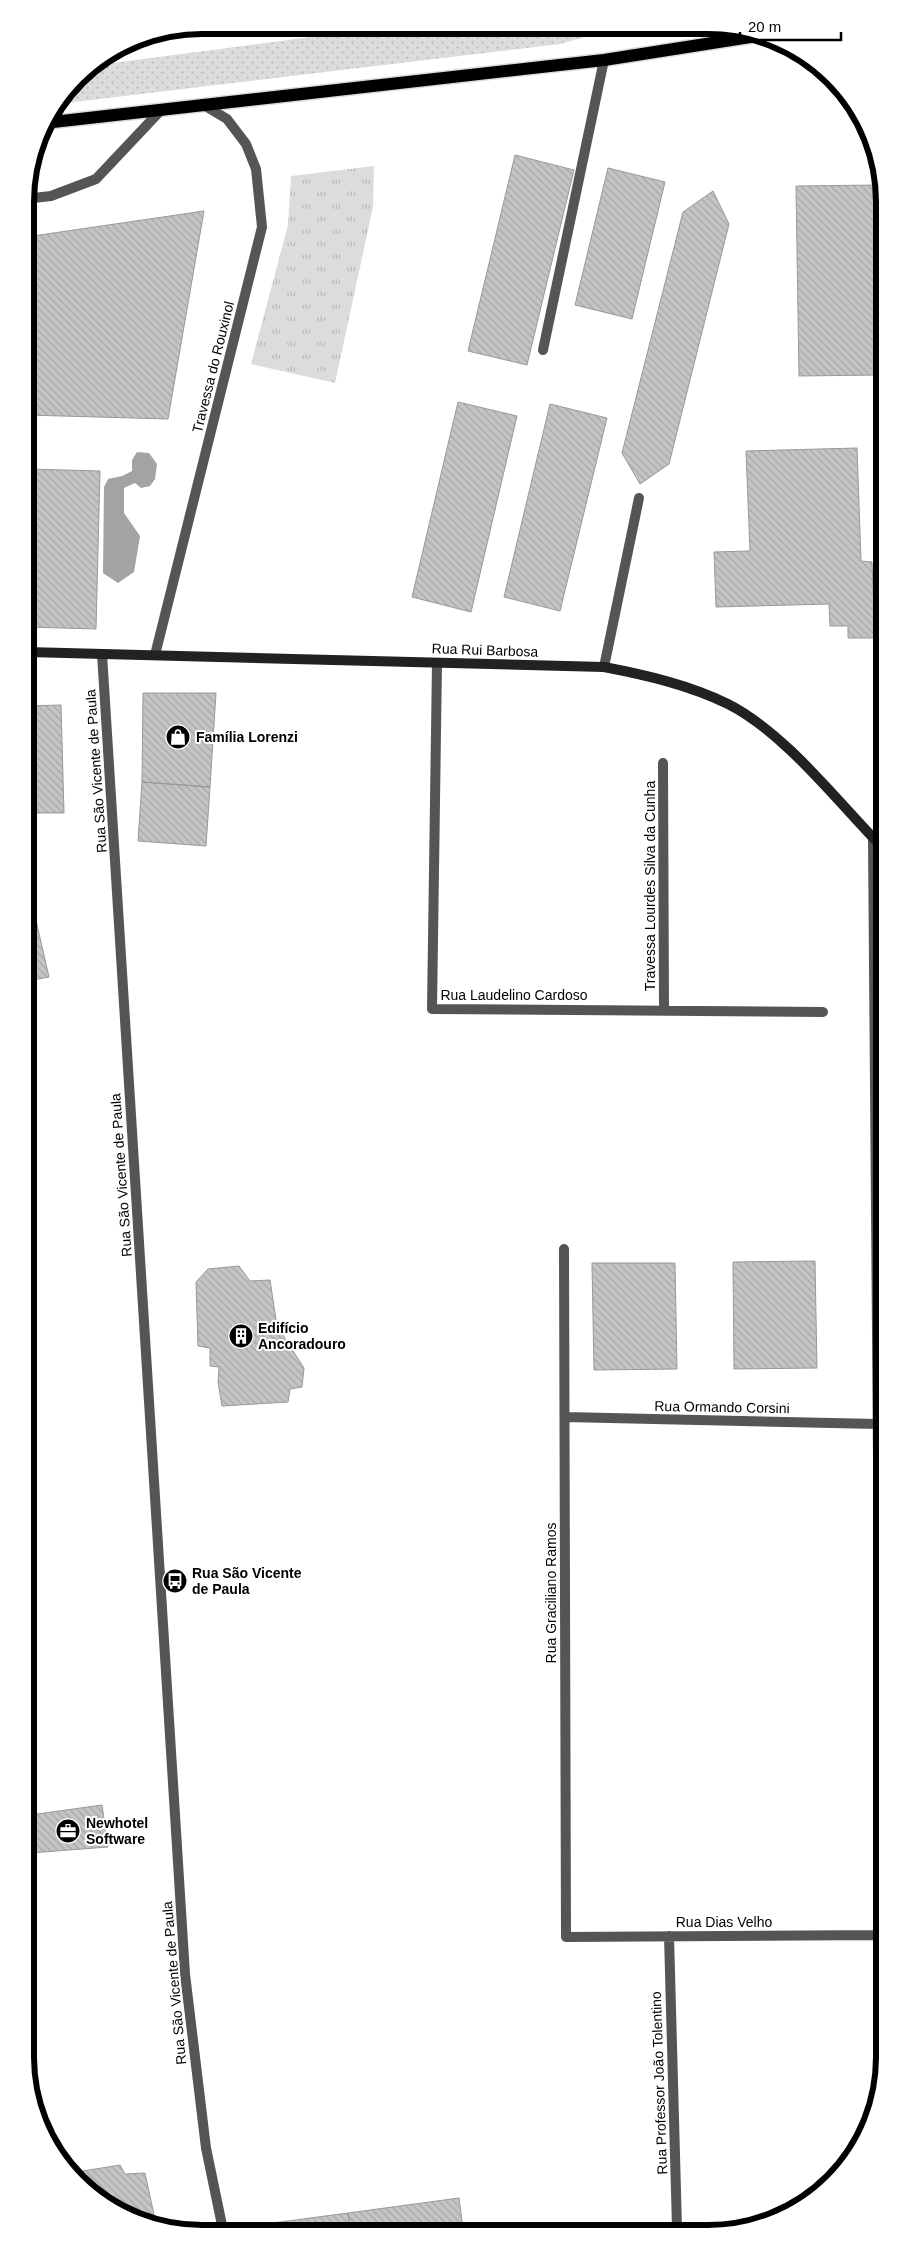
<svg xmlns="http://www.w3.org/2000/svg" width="910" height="2259" viewBox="0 0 910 2259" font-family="Helvetica,sans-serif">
  <defs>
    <pattern id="grass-dots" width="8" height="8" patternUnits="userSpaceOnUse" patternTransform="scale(1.25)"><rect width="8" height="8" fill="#dcdcdc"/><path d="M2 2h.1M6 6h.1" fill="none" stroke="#bbb" stroke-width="1.8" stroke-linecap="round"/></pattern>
    <pattern id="park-tufts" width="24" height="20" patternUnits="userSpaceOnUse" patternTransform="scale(1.25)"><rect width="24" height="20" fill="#dcdcdc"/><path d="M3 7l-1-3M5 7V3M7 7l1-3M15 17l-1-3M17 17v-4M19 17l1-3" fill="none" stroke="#bbb"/></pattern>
    <pattern id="building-back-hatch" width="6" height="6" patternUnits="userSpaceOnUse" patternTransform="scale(1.25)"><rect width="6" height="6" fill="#c4c4c4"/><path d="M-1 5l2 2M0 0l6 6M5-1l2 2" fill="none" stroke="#a7a7a7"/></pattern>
  </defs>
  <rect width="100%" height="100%" fill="#fff"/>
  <path fill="url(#grass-dots)" d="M395,26l222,2 -57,16 -502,60 27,-35 5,-3z"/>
  <path fill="url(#park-tufts)" d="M374,166l-1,41 -38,176 -84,-19 37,-139 3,-49z"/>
  <path fill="#a3a3a3" d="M137,452l12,1 8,11 -2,15 -5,7 -9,2 -6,-5 -11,5v25l16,23 -6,36 -16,11 -15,-10 1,-86 4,-8 14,-3 10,-5v-11z"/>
  <path fill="url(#building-back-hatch)" stroke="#999" d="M515,155l59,15 -47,195 -59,-14z
    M608,168l57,14 -33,137 -57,-14z
    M879,185l1,190 -81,1 -3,-190z
    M713,191l16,33 -60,240 -29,20 -18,-31 61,-241z
    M204,211l-36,208 -142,-4v-178z
    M458,402l59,14 -46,196 -59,-15z
    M550,404l57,14 -47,193 -56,-14z
    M857,448l4,113 11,1 3,76h-27v-12h-18l-1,-22 -113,3 -2,-55 36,-1 -4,-100z
    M28,469l72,2 -4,158 -69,-2z
    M143,693h73l-6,94 -68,-5z
    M61,705l3,108h-37v-107z
    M142,782l68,5 -4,59 -68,-5z
    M27,881l22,96 -21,4z
    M815,1261l2,107 -83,1 -1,-107z
    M592,1263h83l2,106 -83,1z
    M239,1266l11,15 20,-1 7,46 27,42 -2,19 -12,2 -2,13 -66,4 -4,-24 1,-15 -9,-1v-18l-12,-2 -2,-64 12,-13z
    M102,1805l6,42 -78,6v-38z
    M120,2165l5,9 20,-1 11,51 -5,1 -27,-9 -36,-26 -5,-19z
    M459,2198l4,31 -112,1 -3,-17z
    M348,2213l3,17h-100l-1,-4z"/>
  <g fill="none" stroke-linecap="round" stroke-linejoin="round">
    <defs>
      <path id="primary" d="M44,123l560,-63 159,-25"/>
    </defs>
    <use href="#primary" stroke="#dbdbdb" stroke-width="15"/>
    <path stroke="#555" stroke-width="10" d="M818,66l18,17
      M25,199l26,-3 45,-17 66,-70
      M543,350l61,-290
      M604,667l35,-169"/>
    <path stroke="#555" stroke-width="10" d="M102,654l83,1320 21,174 17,82
      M155,655l107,-428 -6,-58 -10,-25 -19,-25 -25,-15
      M437,663l-5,346 391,3
      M663,763l1,247
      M873,838l10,1239
      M564,1249l2,688 317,-2
      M565,1417l313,7
      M669,1936l8,292"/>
    <path stroke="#222" stroke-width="10" d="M27,652l577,15c42,8 85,18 124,37 57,29 108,96 153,142"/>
    <use href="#primary" stroke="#000" stroke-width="12"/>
  </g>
  <defs>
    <symbol id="shop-disc" viewBox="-11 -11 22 22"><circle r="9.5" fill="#000" stroke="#fff"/><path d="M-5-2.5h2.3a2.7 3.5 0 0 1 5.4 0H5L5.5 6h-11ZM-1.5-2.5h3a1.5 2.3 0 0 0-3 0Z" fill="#fff"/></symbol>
    <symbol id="building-disc" viewBox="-11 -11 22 22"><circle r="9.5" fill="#000" stroke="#fff"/><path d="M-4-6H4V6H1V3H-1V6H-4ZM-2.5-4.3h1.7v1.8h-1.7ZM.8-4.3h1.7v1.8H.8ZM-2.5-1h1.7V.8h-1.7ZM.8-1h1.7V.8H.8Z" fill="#fff"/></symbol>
    <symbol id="bus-disc" viewBox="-11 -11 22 22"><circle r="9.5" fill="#000" stroke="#fff"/><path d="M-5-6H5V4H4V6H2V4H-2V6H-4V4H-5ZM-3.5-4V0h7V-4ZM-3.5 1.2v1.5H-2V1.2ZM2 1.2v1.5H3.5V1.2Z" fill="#fff"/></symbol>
    <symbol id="office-disc" viewBox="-11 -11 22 22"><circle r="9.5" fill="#000" stroke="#fff"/><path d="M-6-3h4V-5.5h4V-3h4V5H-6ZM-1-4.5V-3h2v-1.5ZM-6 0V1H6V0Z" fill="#fff"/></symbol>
  </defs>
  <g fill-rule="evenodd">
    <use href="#shop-disc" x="164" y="723" width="28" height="28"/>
    <use href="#building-disc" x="227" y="1322" width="28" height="28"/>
    <use href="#bus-disc" x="161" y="1567" width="28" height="28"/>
    <use href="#office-disc" x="54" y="1817" width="28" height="28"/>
  </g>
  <g text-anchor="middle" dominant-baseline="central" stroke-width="4" stroke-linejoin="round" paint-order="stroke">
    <g font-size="14" fill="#000" stroke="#fff">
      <text transform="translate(213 367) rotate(-76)">Travessa do Rouxinol</text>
      <text transform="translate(485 650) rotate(2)">Rua Rui Barbosa</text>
      <text transform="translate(96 771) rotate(-94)">Rua São Vicente de Paula</text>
      <text transform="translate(650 886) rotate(-90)">Travessa Lourdes Silva da Cunha</text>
      <text x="514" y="995">Rua Laudelino Cardoso</text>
      <text transform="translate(121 1175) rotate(-94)">Rua São Vicente de Paula</text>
      <text transform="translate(722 1407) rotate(1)">Rua Ormando Corsini</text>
      <text transform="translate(551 1593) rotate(-90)">Rua Graciliano Ramos</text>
      <text x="724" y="1922">Rua Dias Velho</text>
      <text transform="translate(174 1983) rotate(-95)">Rua São Vicente de Paula</text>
      <text transform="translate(659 2083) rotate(-92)">Rua Professor João Tolentino</text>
    </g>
    <g font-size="14" font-weight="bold" fill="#000" stroke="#fff" text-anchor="start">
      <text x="196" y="737">Família Lorenzi</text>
      <text x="258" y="1328">Edifício<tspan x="258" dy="16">Ancoradouro</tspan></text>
      <text x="192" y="1573">Rua São Vicente<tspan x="192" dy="16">de Paula</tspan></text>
      <text x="86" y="1823">Newhotel<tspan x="86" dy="16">Software</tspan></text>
    </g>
  </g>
  <path d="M0 0H910V2259H0ZM202 34H708A168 168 0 0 1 876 202V2057A168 168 0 0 1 708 2225H202A168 168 0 0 1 34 2057V202A168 168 0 0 1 202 34Z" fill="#fff" fill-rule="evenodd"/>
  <path fill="none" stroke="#000" stroke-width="6" d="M202 34H708A168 168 0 0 1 876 202V2057A168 168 0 0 1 708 2225H202A168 168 0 0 1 34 2057V202A168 168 0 0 1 202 34Z"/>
  <path d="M740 32v8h101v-8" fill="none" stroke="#000000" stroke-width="2.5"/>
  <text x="748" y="32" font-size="15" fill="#000000" stroke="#ffffff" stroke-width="4" paint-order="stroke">20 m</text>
</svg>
